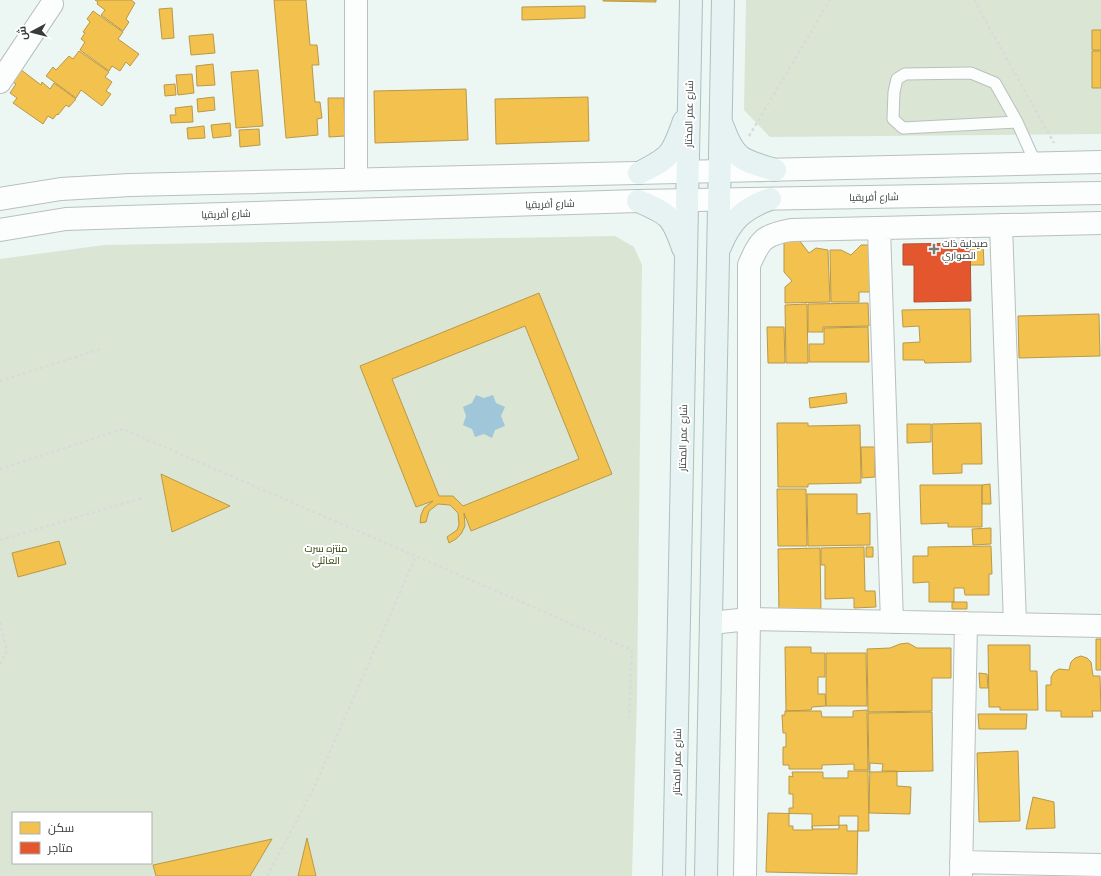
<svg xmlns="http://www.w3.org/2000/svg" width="1101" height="876" viewBox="0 0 1101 876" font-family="Montserrat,Cairo,sans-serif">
  <rect width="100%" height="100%" fill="#ecf6f3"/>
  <path fill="#dae6d3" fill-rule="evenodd" d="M746,0h355v134l-331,3 -26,-27z
    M615,236l19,11 8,18 -5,433 -5,178h-632v-617l104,-14zM13,813h138v50h-138z"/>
  <path fill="#a0c6da" d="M476,395l8,3 9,-3 3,8 9,4 -4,9 4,10 -10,4 -3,8 -8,-4 -9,3 -3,-8 -9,-4 3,-9 -3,-9 9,-4z"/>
  <path fill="#f2c14e" stroke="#b99948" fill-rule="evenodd" d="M95,0h36l4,3 -9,16 3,3 -6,9 -22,-16 4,-5 -8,-6 1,-2z
    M274,0h32l4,45h7l2,20h-7l3,37h5l2,16 -5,1 1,16 -32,3z
    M603,0h53v2l-53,-1z
    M585,6v12l-63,2v-13z
    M172,8l2,30 -12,1 -3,-30z
    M93,11l30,21 -5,7 21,15 -9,12 -4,-4 -6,9 -8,-5 -3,5 -29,-21 5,-8 -4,-3 4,-6 -2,-1 7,-10 -3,-3z
    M1092,30h9v20h-9z
    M213,34l2,19 -24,2 -2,-19z
    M79,51l30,21 -4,5 7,5 -6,9 5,3 -9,12 -21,-16 -5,8 -30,-22 7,-9 3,3 13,-14 4,3z
    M1092,51h9v37h-9z
    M213,64l2,21 -18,1 -1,-20z
    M20,69l21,16 1,-3 8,7 4,-6 22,16 -7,8 -3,-2 -8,10 -1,-1 -4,5 -5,-3 -5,8 -30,-21 4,-5 -7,-5 6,-9 -5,-3z
    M258,70l5,56 -27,2 -5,-56z
    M192,74l2,19 -16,2 -2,-20z
    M175,84l1,11 -11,1 -1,-11z
    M466,89l2,51 -93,3 -1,-52z
    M214,97l1,13 -17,2 -1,-13z
    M588,97l1,44 -93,3 -1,-45z
    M328,98h16l1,38 -16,1z
    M192,106l1,16 -22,1 -1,-8h6l-1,-7z
    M230,123l1,13 -18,2 -2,-13z
    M204,126l1,12 -17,1 -1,-11z
    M259,129l1,16 -20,2 -1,-17z
    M784,240h15l10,13 7,-5 12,2 2,52 -45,1v-16l7,-6 -8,-9z
    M970,243h13l1,22h-14z
    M861,245h11l1,47h-14v10h-28l-1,-52h11l10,5z
    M539,293l73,181 -141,57 -7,-18 1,13 -4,8 -5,5 -7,4 -2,-6 10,-7 2,-5 -1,-12 -8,-8 -12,-1 -9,7 -3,11 -6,1 1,-8 3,-7 9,-7 -17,6 -56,-141zM525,326l54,133 -116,47 -10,-10h-14l-47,-117z
    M868,303l1,23 -46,1v5h-15v-28z
    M807,304l1,59h-22l-1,-58z
    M970,309l1,53 -46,1 -1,-3h-21v-17l17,-1 -1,-16 -16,1 -1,-17z
    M1099,314l1,42 -81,2 -1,-42z
    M767,327h17l1,36h-17z
    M868,327l1,35h-60v-18h15v-16z
    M846,393l1,10 -37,5 -1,-10z
    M777,423h31v3l52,-1 1,58 -53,1v3h-30z
    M981,423l1,41h-20v9l-29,1 -1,-50z
    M907,424h24v18l-24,1z
    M861,447h14v30l-13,1z
    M161,474l69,32 -58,26z
    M990,484l1,20h-9v-19z
    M920,485h62v42h-34v-4l-27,1z
    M777,489h29l1,57h-29z
    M807,494h50v20l13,-1v32l-62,1z
    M991,528v16l-18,1 -1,-16z
    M59,541l7,23 -48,13 -6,-24z
    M991,546l1,28h-3v21h-24l-1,-7h-10v14h-25v-20l-16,1v-27h15v-9z
    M864,547l1,44h10l1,16 -22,1v-10l-29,1v-34h-4v-17z
    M866,547h7v10h-7z
    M820,548l1,65 -42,1 -1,-65z
    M952,602h15v7h-15z
    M1096,639h5v31h-5z
    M908,643l9,5h34v30h-19v33l-64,1 -1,-63 23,-1 10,-4z
    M988,645h42v26h7l1,39h-38v-3h-11z
    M785,647h26v6h14v24h-7v17h7l1,12 -14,1 -1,3 -25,1z
    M826,653h40l1,53h-41z
    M1081,656l6,2 4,4 2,14h7l1,35h-9l1,6h-32v-6h-15v-26h5v-8l3,-5 5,-3 10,1 2,-8 4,-4z
    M979,673l8,1 1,14h-8z
    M867,710l1,60h-14v-6l-32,1v4h-33v-4h-6v-18h3v-14h-3l-1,-18h3v-4h36l1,6h31v-6z
    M932,712l1,59 -64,1 -1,-59z
    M978,714h49l-1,15h-47z
    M1018,751l2,70 -41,1 -2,-69z
    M870,763l13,1 -1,7h15v15l14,1 -1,27 -41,-1z
    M848,771h20l1,60h-22v-6l-35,1 1,4h-20v-4h-4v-18h4v-14h-4v-18l4,1 -1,-5h31v6h25z
    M1033,797l21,5 1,26 -29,1z
    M768,813l44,1v15h27v-13h19l-1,58 -91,-2z
    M307,838l9,38h-18z
    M272,839l-22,37h-94l-3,-11z"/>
  <path fill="#e4572e" stroke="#b04f32" d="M970,243l1,58 -57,1v-37h-11v-21z"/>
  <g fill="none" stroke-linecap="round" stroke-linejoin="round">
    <defs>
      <path id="service" d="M1017,122l-114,6 -10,-9 1,-27 3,-13 8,-5 66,-1 24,10 22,39 19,42"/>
      <path id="minor" d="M0,82l52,-78
        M356,179v-179
        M1001,225l14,399
        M879,228l13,394
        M711,623l38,-4 352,7
        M961,862l140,3
        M745,876l4,-257v-354c11,-25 14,-30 42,-35l310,-7
        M961,876l5,-253"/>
      <path id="tertiary" d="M0,199l61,-10 69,-4 971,-23
        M0,230l66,-11 59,-2 513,-16 463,-8"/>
      <path id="primary" d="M723,127c12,33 19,33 52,43
        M639,173c32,-16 33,-18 45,-52
        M638,201c31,13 34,15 45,47
        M720,247c11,-27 23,-38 50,-48
        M674,876l17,-876
        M706,876l17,-876"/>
    </defs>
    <use href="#service" stroke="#b9c0be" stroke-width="13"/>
    <use href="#minor" stroke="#b9c0be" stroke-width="24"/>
    <use href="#tertiary" stroke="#b9c0be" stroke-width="24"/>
    <use href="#primary" stroke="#abc0c0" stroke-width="24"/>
    <path stroke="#d8dbda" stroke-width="2.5" stroke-dasharray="3 3" stroke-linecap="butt" d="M974,0l80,143
      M749,136l81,-136
      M0,381l101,-32
      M0,469l123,-40 509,221 -3,69
      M0,540l142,-42
      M0,622l7,29 -7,13
      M267,876l46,-86 103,-234"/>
    <use href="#service" stroke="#fcfefd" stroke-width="11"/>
    <use href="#minor" stroke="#fcfefd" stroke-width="22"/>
    <use href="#tertiary" stroke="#fcfefd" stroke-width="22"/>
    <use href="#primary" stroke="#e7f2f3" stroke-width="22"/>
  </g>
  <path fill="#757d7b" stroke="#fff" stroke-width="1.5" d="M932 243h4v4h4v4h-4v4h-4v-4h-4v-4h4z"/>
  <g text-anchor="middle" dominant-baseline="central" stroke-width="4" stroke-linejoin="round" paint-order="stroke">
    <g font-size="10" fill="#353c3a" stroke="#fff">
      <text transform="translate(689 114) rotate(-89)">شارع عمر المختار</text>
      <text transform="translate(874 197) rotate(-1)">شارع أفريقيا</text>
      <text transform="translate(550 204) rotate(-2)">شارع أفريقيا</text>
      <text transform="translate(226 214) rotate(-2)">شارع أفريقيا</text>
      <text transform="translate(683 438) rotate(-89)">شارع عمر المختار</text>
      <text transform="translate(677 762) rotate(-89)">شارع عمر المختار</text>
    </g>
    <g font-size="10" fill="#353c3a" stroke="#fff" text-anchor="start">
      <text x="942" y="243">صيدلية ذات<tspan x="942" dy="12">الصواري</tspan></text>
    </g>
    <g font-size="10" fill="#2d3d04" stroke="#fff">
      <text x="326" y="548">منتزه سرت<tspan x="326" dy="12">العائلي</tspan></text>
    </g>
  </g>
  <rect x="12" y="812" width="140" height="52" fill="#ffffff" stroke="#aeb1b0"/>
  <rect x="20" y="822" width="20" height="12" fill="#f2c14e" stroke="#aeb1b0"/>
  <text x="48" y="832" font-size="12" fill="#353c3a">سكن</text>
  <rect x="20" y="842" width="20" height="12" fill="#e4572e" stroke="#aeb1b0"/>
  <text x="48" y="852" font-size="12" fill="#353c3a">متاجر</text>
  <g transform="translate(32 32) rotate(263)" stroke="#ffffff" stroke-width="3" paint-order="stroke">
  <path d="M0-3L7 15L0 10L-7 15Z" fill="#353c3a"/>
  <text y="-6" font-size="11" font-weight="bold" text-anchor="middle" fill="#353c3a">ش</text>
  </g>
</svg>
